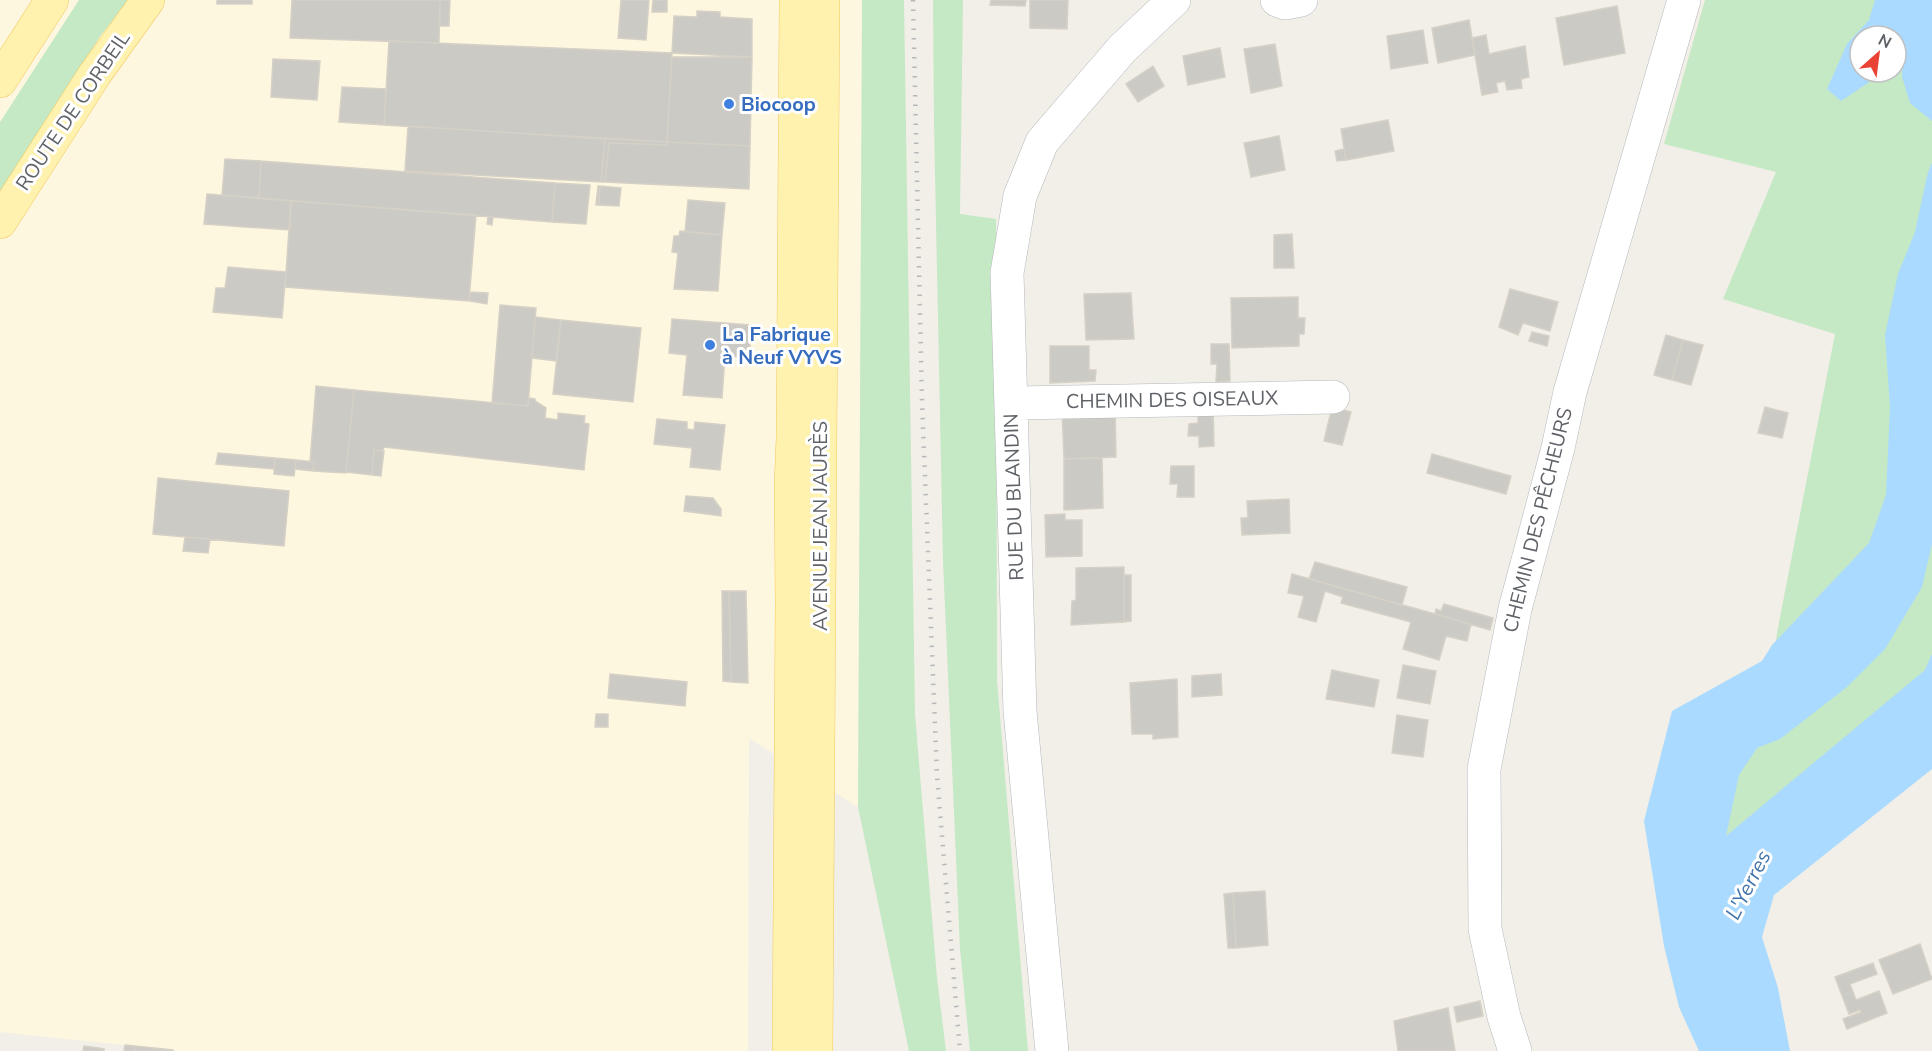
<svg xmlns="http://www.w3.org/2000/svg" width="1932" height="1051" viewBox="0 0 1932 1051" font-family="'Nunito Sans',sans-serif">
  <rect width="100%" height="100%" fill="#f1efe8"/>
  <path fill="#fef7e0" d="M0,0h863l-5,807 -109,-69 -1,313h-567l-181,-19z"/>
  <path fill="#c5e8c5" d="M79,0h50l-28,35 -101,159v-72z
    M862,0h42l11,715 22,263 9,73h-37l-51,-244z
    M933,0h30l-3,214 36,5 1,461 31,371h-58l-10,-102 -17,-388 -9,-437z
    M1705,0h174l-42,85 25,-13h34v-21l36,5v159l-42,330 -117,124 4,-36 58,-299 -112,-35 53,-127 -112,-28z
    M1932,401v288l-189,149 -33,-4 19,-99 182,-145z"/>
  <path fill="#aadaff" d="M1875,0h57v121l-22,-18 -8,-26 1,-24 -7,1v-18h-36v36h15l-7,11 -27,18 -14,-12 20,-45 22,-24z
    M1932,163v381l-10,43 -37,62 -38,38 -67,52 -23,9 -18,27 -13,61 199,-166 7,-16v115l-158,126 -12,42 16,51 12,63h-91l-20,-44 -15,-61 -20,-125 28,-110 90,-50 10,-16 97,-102 17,-48 4,-88 -5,-72 13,-61 17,-42 13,-60z"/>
  <path fill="#cccac5" stroke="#d6d1c6" stroke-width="1.5" d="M217,0h35v4h-35z
    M292,0h148l-1,43 -149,-5z
    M440,0h10l-1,26h-9z
    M621,0h28l-3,40 -28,-2z
    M653,0h14v12h-15z
    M991,0h35l-1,6 -35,-1z
    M1030,0h38l-1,29 -37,-1z
    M1617,6l8,47 -61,12 -8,-47z
    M697,11l23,1v5l32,2v38l-80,-4 2,-37 23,1z
    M1469,20l6,35 -37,8 -6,-35z
    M1423,30l5,33 -37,6 -4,-33z
    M1486,35l3,19 36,-8 4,31 -8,2 1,9 -15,2 -2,-9 -9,2 2,9 -16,3 -10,-57z
    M389,41l283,12 -5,89 -283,-17z
    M1275,44l7,42 -31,7 -7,-44z
    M1220,48l5,29 -37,8 -5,-29z
    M672,57h80l-2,89 -83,-4z
    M273,59l47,2 -3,39 -46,-3z
    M1153,66l11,20 -26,16 -12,-18z
    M342,87l44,2 -2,36 -45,-3z
    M1388,120l6,31 -48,9 -5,-31z
    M408,126l197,13 -4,43 -196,-11z
    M1279,136l6,34 -34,7 -7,-34z
    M605,139h8l54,3v3l-58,-2 -4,39h-4z
    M667,142l83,4 -1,43 -144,-7 4,-39 58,2z
    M1344,149l2,11 -9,1 -2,-10z
    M225,159l36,2 -2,37 -37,-3z
    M261,161l294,22 -3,39 -293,-24z
    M555,183l35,2 -4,39 -34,-2z
    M598,186h2l-1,19h-3z
    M600,186l21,2 -2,18 -20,-1z
    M207,194l84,7 -1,29 -86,-6z
    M688,200l37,3 -3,32 -37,-3z
    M291,201l185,14 -7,86 -184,-14z
    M488,217h5l-1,8 -5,-1z
    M680,231l42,4 -4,56 -44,-2 4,-36 -6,-1 2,-16h5z
    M1292,234l2,34h-20v-33z
    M228,267l58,5 -4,46 -69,-6 3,-24h9z
    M1510,289l48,13 -8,29 -27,-8 -5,12 -19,-8z
    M470,292l18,1 -1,11 -18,-3z
    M1131,293l3,46 -48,1 -2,-46z
    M1298,297v21h7l-1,16h-5v12l-67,2 -1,-50z
    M500,305l36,3 -8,98 -36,-3z
    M535,317l26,3 -5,41 -24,-3z
    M672,319l78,6v33l-25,-2 -3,42 -39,-3 4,-40 -18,-2z
    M561,320l80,8 -8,74 -80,-8z
    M1532,332l17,4 -2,10 -18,-5z
    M1666,335l17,5 -11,40 -18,-5z
    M1683,340l20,5 -12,40 -19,-5z
    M1211,344h18l1,37 -14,1 1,-18h-6z
    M1050,346h39v24h7l-1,11 -45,2z
    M316,386l38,4 -8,83 -33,-2 1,-9h-4z
    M354,390l174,16 1,-8 6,1v2l11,7 -1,10 13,2v-7l27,3 -1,7 5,1 -5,46 -200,-23 -1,4 -9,-1 -2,25 -26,-3z
    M1332,407l19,5 -9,33 -18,-4z
    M1765,407l23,6 -6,25 -24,-5z
    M1115,409l1,48 -52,2 -2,-49z
    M1213,409l1,37 -15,1v-11h-11l1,-12 9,-1v-13z
    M657,419l30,3v7l7,1 1,-8 30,3 -5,45 -30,-3 2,-19 -38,-4z
    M374,450l10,1 -3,25 -9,-1z
    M218,453l57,5 -1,11 -58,-5z
    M1432,454l79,22 -5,18 -79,-21z
    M275,458l21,2 -2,16 -20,-2z
    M1102,458l1,50 -39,2v-51z
    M296,460l18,2 -1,9 -18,-2z
    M1171,466h23v31h-17l1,-13h-8z
    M158,478l131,13 -5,55 -131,-12z
    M686,496l27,2 8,11v7l-37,-5z
    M1289,499l1,34 -48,2 -1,-17h7l-1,-17z
    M1065,514v6h17v36l-36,1 -1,-42z
    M185,537l25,2 -2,14 -25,-2z
    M1315,562l92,25 -5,18 -93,-26z
    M1124,567v55l-53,3 1,-24 4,-1v-32z
    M1292,574l179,50 -4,17 -21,-5 -7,24 -36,-11 8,-27 -70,-19 2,-6 -18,-6 -9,31 -18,-5 6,-21 -16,-3z
    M1124,575h7v46l-7,1z
    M722,591h7l2,91 -8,-1z
    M729,591h17l2,92 -17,-1z
    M1444,604l49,14 -3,12 -55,-16 1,-5 5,2z
    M1403,665l33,6 -6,33 -33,-6z
    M1332,670l47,10 -5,27 -48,-8z
    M610,674l77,8 -2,24 -77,-8z
    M1221,674l1,21 -30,2v-21z
    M1177,679l1,58 -25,2v-5h-21l-2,-51z
    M596,714h12v13h-13z
    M1397,715l31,5 -5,37 -31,-4z
    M1265,891l3,54 -32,3 -3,-55z
    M1233,893l3,55h-8l-4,-54z
    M1920,944l12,35 -39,15 -14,-34z
    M1873,963l4,11 -27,10 6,16 23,-9 8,22 -40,16 -4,-10 18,-7 -1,-2 -11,4 -14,-37z
    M1480,1001l3,15 -26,6 -3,-15z
    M1448,1008l7,43h-57l-4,-30z
    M125,1045l10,1v5h-11z
    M84,1046l20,3v2h-21z
    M135,1046l38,4v1h-38z"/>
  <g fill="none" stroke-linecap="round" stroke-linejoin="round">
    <defs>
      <path id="minor" d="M1277,0l8,3 16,-3
        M1011,403l322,-6
        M1052,1051l-32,-340 -13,-438 13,-77 22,-54 80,-93 52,-49
        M1515,1051l-11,-34 -19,-88 -1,-160 31,-160 43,-161 12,-56 114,-392"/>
      <path id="major" d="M0,81l52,-81
        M0,222l95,-148 53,-74
        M789,1051l3,-448 -1,-119 2,-47 3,-437
        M816,1051l7,-1051"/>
    </defs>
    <use href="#minor" stroke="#b5b8bc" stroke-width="34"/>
    <use href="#major" stroke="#f2c960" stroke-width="34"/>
    <use href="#minor" stroke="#fff" stroke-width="33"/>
    <use href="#major" stroke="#fff2af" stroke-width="33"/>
    <path stroke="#b6b7b8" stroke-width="4.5" stroke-dasharray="1.5 8" stroke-linecap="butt" d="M913,0l9,402 15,374 23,275"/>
  </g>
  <g fill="#3f7fe0" stroke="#fff" stroke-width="2">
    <circle cx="729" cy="104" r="6"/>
    <circle cx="710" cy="345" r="6"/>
  </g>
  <g text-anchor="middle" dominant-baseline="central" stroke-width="6" stroke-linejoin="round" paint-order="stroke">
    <g font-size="20" font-weight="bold" fill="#366cbe" stroke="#fff" text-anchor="start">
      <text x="741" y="104">Biocoop</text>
      <text x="722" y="334">La Fabrique<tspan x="722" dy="23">à Neuf VYVS</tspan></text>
    </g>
    <g font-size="20" fill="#5f6368" stroke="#fff">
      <text transform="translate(73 111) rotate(-56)">ROUTE DE CORBEIL</text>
      <text transform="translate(1172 400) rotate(-1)">CHEMIN DES OISEAUX</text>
      <text transform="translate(1014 497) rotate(-92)">RUE DU BLANDIN</text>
      <text transform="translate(1538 520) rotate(-76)">CHEMIN DES PÊCHEURS</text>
      <text transform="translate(820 526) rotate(-90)">AVENUE JEAN JAURÈS</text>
    </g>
    <g font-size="21" font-style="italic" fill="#4174aa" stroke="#fff">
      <text transform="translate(1748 885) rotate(-63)">L'Yerres</text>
    </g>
  </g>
  <g transform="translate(1878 54) rotate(28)"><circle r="28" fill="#ffffff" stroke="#bfc1c3" stroke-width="1.5"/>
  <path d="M0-4.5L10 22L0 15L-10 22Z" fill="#ea4335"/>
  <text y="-9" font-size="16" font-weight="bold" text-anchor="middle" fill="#5f6368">N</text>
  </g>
</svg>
